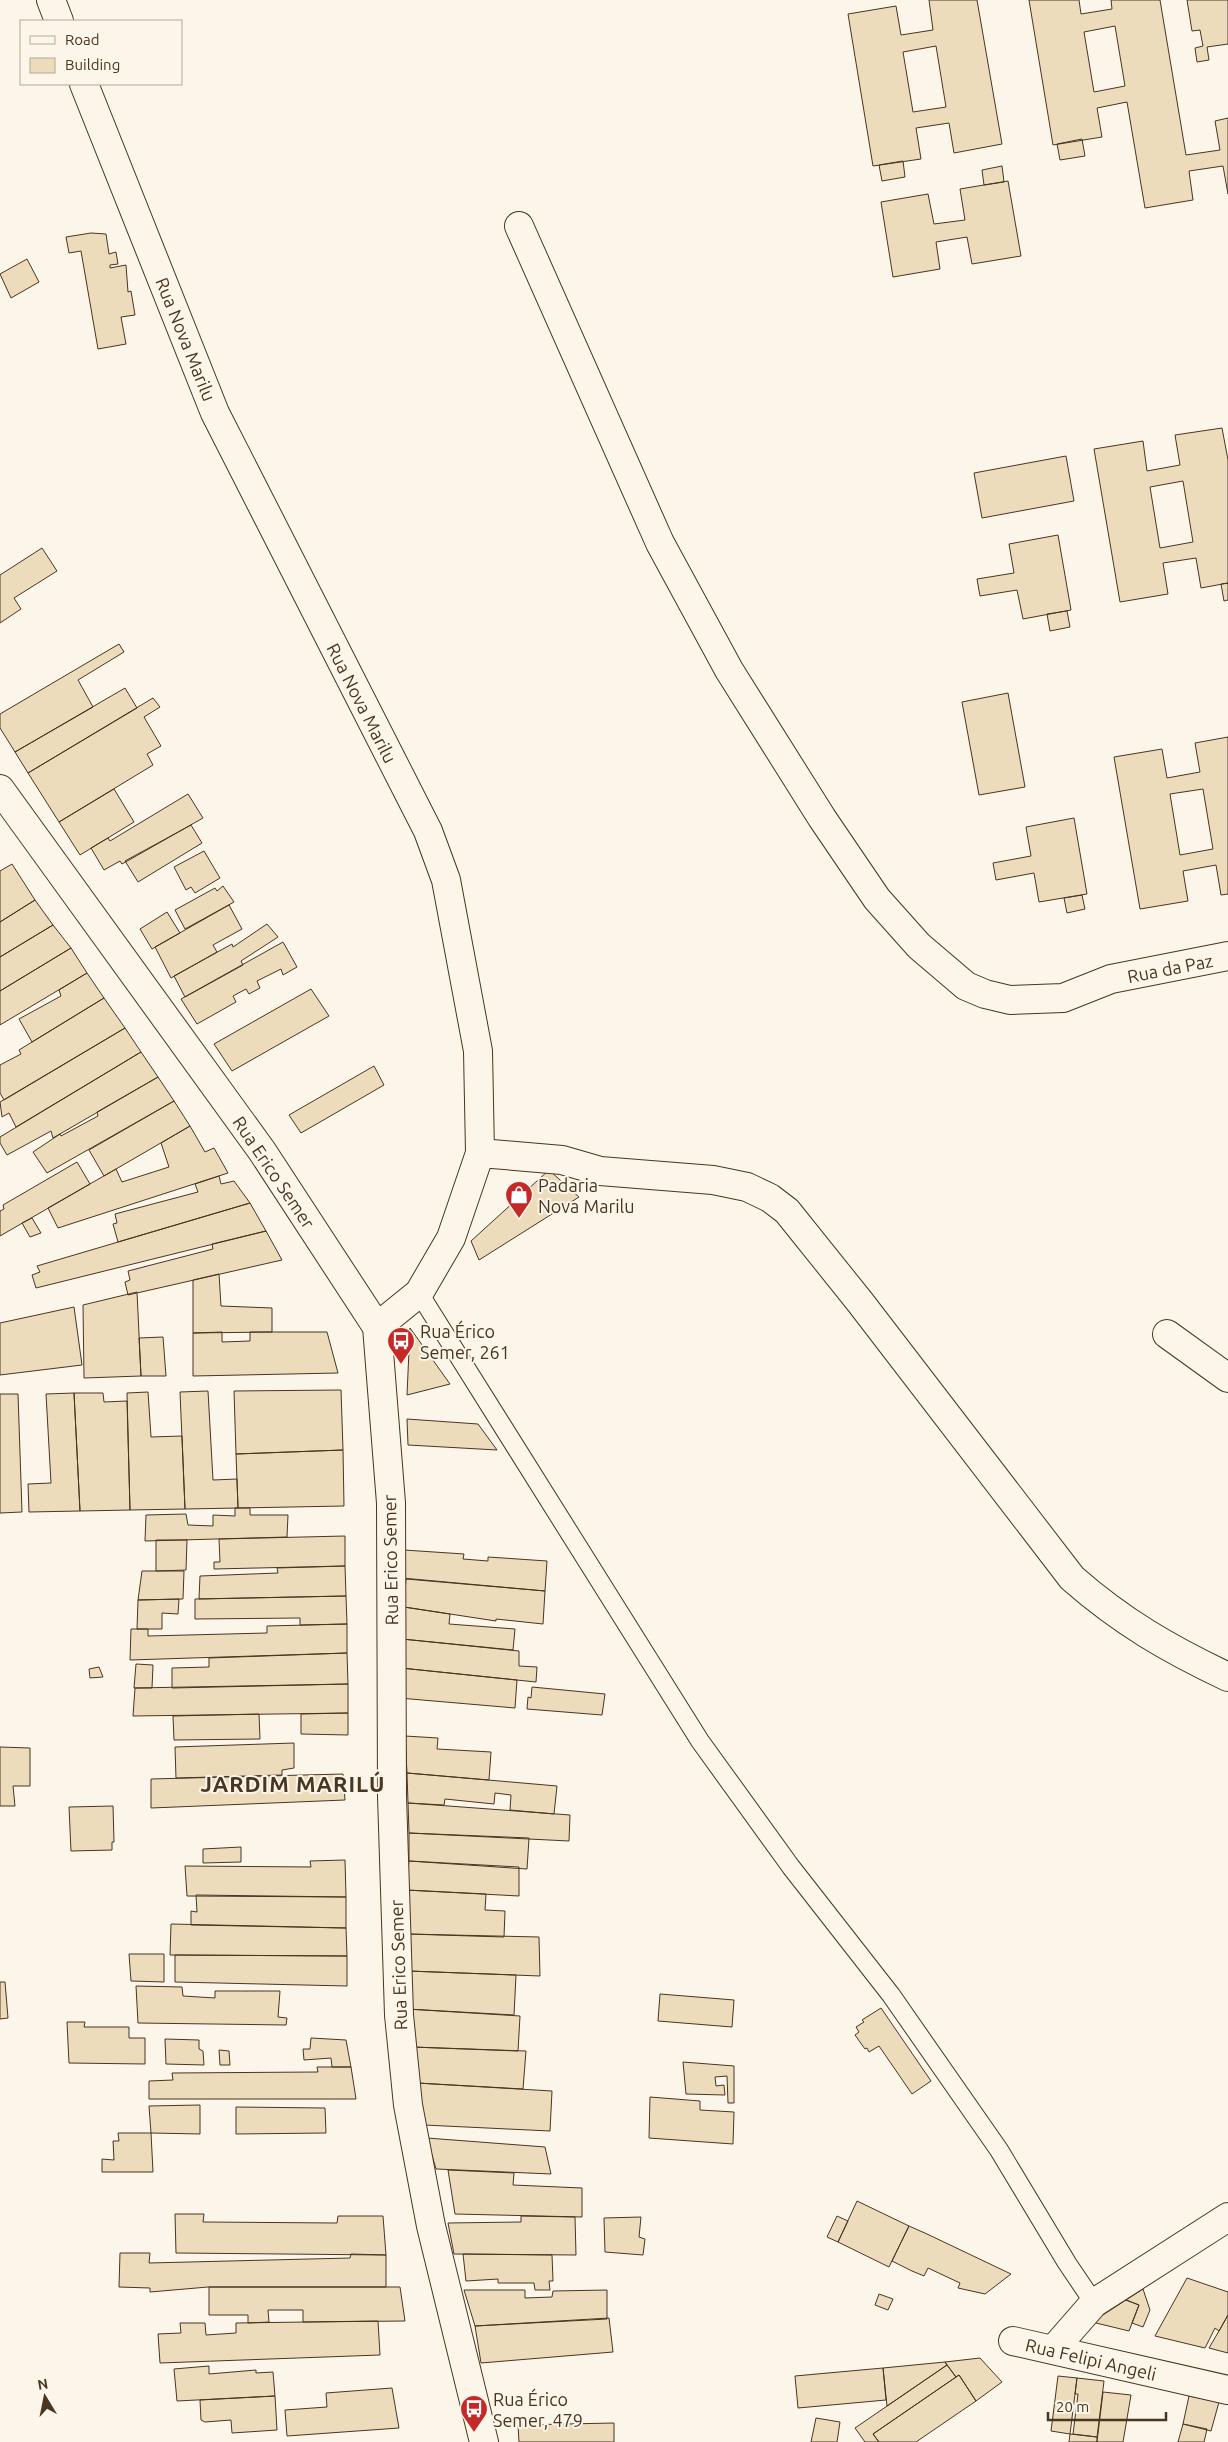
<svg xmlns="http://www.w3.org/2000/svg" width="1228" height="2442" viewBox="0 0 1228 2442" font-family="Ubuntu,sans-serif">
  <rect width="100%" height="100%" fill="#fbf6e9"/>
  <path fill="#ecdcbc" stroke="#4a3520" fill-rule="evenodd" d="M929,0h48l25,144 -48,9 -5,-30 -33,5 5,31 -48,7 -25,-152 48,-8 5,29 32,-5zM936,46l10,61 -33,5 -10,-60z
    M1029,0h50l2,14 31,-5 -1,-9h49l26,155 34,-5 -5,-29 13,-3v76l-5,-28 -34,5 4,29 -48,8 -18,-106 -30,6 5,29 -49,8zM1115,26l10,60 -31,6 -10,-60z
    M1187,0h41v44l-21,3 2,13 -12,2 -2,-14 8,-2 -3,-16 -8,1z
    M1082,139l3,17 -25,4 -3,-16z
    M903,161l2,16 -23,4 -3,-16z
    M1002,166l2,16 -20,3 -2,-15z
    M1008,181l13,75 -49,8 -5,-27 -31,5 4,27 -47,8 -12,-75 47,-8 6,30 31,-4 -5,-31z
    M91,233l15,1 3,20 7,-2 2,12 -8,1v3l16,-3 2,27 3,-1 4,24 -14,2 5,27 -28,5 -17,-98 -12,2 -3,-16z
    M27,259l12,23 -28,16 -11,-24z
    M1222,428l6,32v123l-27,5 -5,-30 -33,5 5,31 -48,8 -26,-153 49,-8 4,30 33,-6 -5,-30zM1183,481l10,61 -33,6 -10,-61z
    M1066,456l8,45 -92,17 -8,-45z
    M1058,535l13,75 -48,9 -6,-29 -37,6 -3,-17 37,-6 -5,-29z
    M42,548l15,23 -43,27 7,11 -21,14v-48z
    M1228,583v17l-4,1 -3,-17z
    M1067,611l3,16 -20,4 -3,-17z
    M119,644l5,8 -46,28 15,27 -78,45 -15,-24v-14z
    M125,688l12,20 -109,65 -13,-21z
    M1008,693l17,94 -46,8 -17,-93z
    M153,698l7,9 -16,10 17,29 -14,8 6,11 -94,57 -31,-49z
    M1228,737v157l-7,1 -5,-30 -33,6 5,30 -48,8 -26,-152 48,-8 5,29 33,-6 -5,-29zM1203,789l10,60 -33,6 -10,-61z
    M114,789l20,33 -54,33 -21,-33z
    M188,794l15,24 -81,46 -2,-3 -16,9 -13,-22 17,-10 2,3z
    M1074,818l13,76 -48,8 -5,-29 -38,7 -3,-17 38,-7 -5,-29z
    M191,825l11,18 -64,39 -13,-21z
    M204,851l16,27 -25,15 -4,-6 -5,3 -12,-23z
    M12,864l23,36 -35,22v-51z
    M223,886l11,16 -49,27 -10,-19 40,-22 2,3z
    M1082,895l3,14 -18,4 -3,-15z
    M35,900l18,25 -53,32v-35z
    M229,905l13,24 -29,16 4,7 -46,26 -16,-31z
    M167,912l13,21 -28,16 -12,-20z
    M267,924l11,13 -37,24 2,4 -58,32 -11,-21 58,-32 1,3z
    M53,925l18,23 -71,43v-34z
    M283,942l14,25 -14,8 -2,-6 -24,12 3,7 -11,6 -3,-5 -13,7 3,6 -39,22 -16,-25z
    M71,948l16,25 -87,52v-34z
    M87,973l17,25 -72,44 -13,-23 42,-23 -2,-6z
    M311,989l18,27 -97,55 -18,-27z
    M104,998l21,30 -121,72 -4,-7v-28l21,-11 -2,-4z
    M125,1028l16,24 -125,75 -7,-14 -7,4 -2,-15z
    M141,1052l17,25 -105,61 -2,-7 -44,24 -7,-12v-6z
    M374,1066l10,19 -83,48 -12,-18z
    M158,1077l16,24 -127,72 -14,-21 27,-18 1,2 37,-20 -1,-4z
    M174,1101l16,25 -86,50 -15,-26z
    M190,1126l15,26 9,-4 14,25 -170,55 -10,-20 68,-39 6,13 47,-15 -8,-24z
    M77,1162l13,22 -90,52v-25l4,-2 -1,-4z
    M549,1170l30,27 -100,63 -8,-19z
    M219,1176l2,8 13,-3 16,22 -132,39 -5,-18 4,-1 -2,-9 83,-22 -3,-8z
    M250,1203l16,28 -230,57 -4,-13 8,-3 -3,-6z
    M32,1218l9,15 -11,4 -8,-14z
    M266,1231l16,29 -154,35 -3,-13 5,-2 -2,-9 85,-22 -1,-5z
    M219,1274l2,32 51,2v24l-79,1v-53z
    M137,1292l4,84 -57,2 -1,-73z
    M74,1307l8,58 -82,10v-52z
    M410,1328l40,56 -43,11z
    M222,1332v10l28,-1v-9h77l11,41 -145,3v-43z
    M163,1337l3,39h-25l-2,-38z
    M341,1390l2,60 -107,4 -2,-63z
    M208,1391l5,89 24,-1 1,29 -53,1 -5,-117z
    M148,1392l3,45 31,-1 3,73 -55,1 -3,-117z
    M74,1393l6,118 -51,1 -1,-28 23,-1 -5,-89z
    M74,1393h29l1,9 23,-1 3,109 -50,1z
    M0,1394h18l4,118 -22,1z
    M407,1419l71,5 19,26 -89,-5z
    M343,1450l1,56 -106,2 -2,-54z
    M235,1508h15v7h38l-1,22 -142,4 1,-26 40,-1 2,11 25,1v-11l22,1z
    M345,1536v30l-131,3v-7h6l-1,-23z
    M156,1540h31l-1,30 -30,1z
    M404,1550l60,4 -1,5 25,2v-4l59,4 -2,30 -143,-13z
    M345,1566l1,30 -147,3 1,-23 78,-3 -1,-5z
    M142,1571h42l-1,28 -45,1z
    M406,1579l139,12 -2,33 -47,-5v2l-92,-14z
    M346,1596l1,28 -47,1v-7l-105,1v-20z
    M179,1599l-1,15 -16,-1v16h-25l1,-29z
    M404,1607l46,7 -1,10 66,5 -2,21 -111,-11z
    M347,1624v29l-217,7 1,-31h17v7l119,-3v-7z
    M402,1639l117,12v15l18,1 -1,15 -135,-14z
    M347,1653l1,31 -176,4v-20l37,-1v-9z
    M136,1664l17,1 -1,23h-18z
    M99,1667l4,10 -13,1 -1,-9z
    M401,1668l116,12 -2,28 -116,-10z
    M348,1684v29l-215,3 2,-28z
    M532,1687l73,7 -3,21 -75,-6 1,-12 3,1z
    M348,1713v22l-47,-1v-20z
    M259,1714l1,25 -86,1 -1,-24z
    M405,1736l33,2 -1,11 54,3 -2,28 -82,-7z
    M294,1743v25l-12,2v5l-106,3 -1,-31z
    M0,1747l30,1v38h-17l2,20h-15z
    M407,1773l150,13 -3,28 -44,-4 1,-15 -16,-2 -1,11 -49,-5 -1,6 -36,-2z
    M343,1774l2,26 -194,8v-29z
    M408,1803l162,12 -1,26 -160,-8z
    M113,1806l1,36h-2v8l-41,1 -2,-44z
    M409,1833l120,5 -2,31 -118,-8z
    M241,1847v15l-38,1v-14z
    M345,1860l1,37 -159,-1 -2,-30 126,1 -1,-6z
    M409,1861l110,6v29l-113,-6z
    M406,1890l80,4 -1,16 20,1 -1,26 -96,-3z
    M196,1895l150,2v31l-155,-3v-14l6,1z
    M171,1924l175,4 1,28 -177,-1z
    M408,1934l131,3 1,39 -132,-5z
    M129,1954h35v28l-33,-1z
    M175,1955l172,1v30l-172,-4z
    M408,1971l108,4 -2,40 -107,-6z
    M0,1982h5l3,36 -8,1z
    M136,1986l46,1 1,9 32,2v-7h65l-2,26 9,1 -1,7 -148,-2z
    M660,1994l74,6 -2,27 -74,-6z
    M881,2008l50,73 -19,13 -33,-48 -10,6 -2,-4 -2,1 -10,-14 4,-3 -3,-5 8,-5 -2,-2z
    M407,2009l113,7 -2,35 -106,-4z
    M67,2022h18l-1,5h45v11h16v26l-76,-1z
    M311,2038l35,2 5,27h-19l-1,-9 -27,2 -1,-11h7z
    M165,2039l34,1v9l4,2 1,14 -38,-1z
    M412,2047l114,4 -3,38 -106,-6z
    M219,2050l10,1 1,14h-10z
    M683,2062l51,4v37h-6l-1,-27 -12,1 1,9 8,-1 1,10 -39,-1z
    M317,2067h34l5,32h-207v-18l24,-1 -1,-7 146,-1z
    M417,2083l135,8 -2,40 -126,-6z
    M650,2097l50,4v9l34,2 -1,32 -84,-6z
    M200,2105v29l-49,-1 -2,-27z
    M236,2107l89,1 1,25 -90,1z
    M118,2133h33l2,39h-51v-13l12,1 -1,-19h6z
    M427,2138l118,9 6,27 -115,-5z
    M448,2170l66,3 -1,12 69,3v29l-127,-3z
    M857,2201l52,25 -20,41 -51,-25z
    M175,2214h29l-1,8 134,1 1,-7h45l3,39 -210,-2z
    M521,2216l54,1 1,38 -122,-1 -6,-31 73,-1z
    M837,2216l11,5 -10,21 -11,-5z
    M641,2217l-2,20 6,2 -2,16 -38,-3 -1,-34z
    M909,2226l18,8 84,40 -26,20 -27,-6 2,-5 -32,-15 -4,8 -12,-5 -20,-10z
    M120,2253h30l-1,10 201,-5 1,-4 35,1v32h-178l-58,5v-4l-31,-1z
    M463,2254l89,1 1,26h-4l1,9h-15l-1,-7h-36v-4l-32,2z
    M1187,2278l41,14v23l-9,16 -4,-3 -10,20 -50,-12z
    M209,2287h191l5,34 -102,1v-12h-35l1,12 -21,1v-8h-39z
    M1143,2289l7,21 -7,17 -11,-4 7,-18 -13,-5z
    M464,2290h61v8l27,-1 1,-6 54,-1v29l-132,7z
    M879,2294l14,5 -5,11 -13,-5z
    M1126,2300l13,5 -10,26 -37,-9z
    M1228,2315v38l-19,-5 10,-17z
    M609,2318l4,34 -132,11 -6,-37z
    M378,2321l2,34 -220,8 -2,-29 23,-1 -1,-10h25l1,12 30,-2v-10z
    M980,2358l22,24 -26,19 -17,-26 -3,2 -11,-15z
    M945,2362l2,3 -60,41 -4,-38z
    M947,2365l9,12 -83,57 6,8h-14l-10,-14z
    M209,2366v8l47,-4v3l17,-1 2,24 -98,5 -3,-32z
    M883,2368l3,32 -88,8 -3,-32z
    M959,2375l17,26 -60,41h-37l-6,-8z
    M1058,2376l19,2 -7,56 -19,-3z
    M1077,2378l27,3 -7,56 -24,-3 5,-40h-3z
    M392,2388l7,40 -112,8 -2,-26 42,-3 -1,-14z
    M1103,2392l28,3 -8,47h-26z
    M275,2396l2,34 -45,3 -1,-13 -26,2 -4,-2 -1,-20z
    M1189,2396l30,6 -8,29 -28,-7z
    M816,2418l24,4 -3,20h-26z
    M614,2423v19h-95l-1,-17z
    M1183,2424l24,5 -3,13h-26z
    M1070,2434l27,3v5h-28z"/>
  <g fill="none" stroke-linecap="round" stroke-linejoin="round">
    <defs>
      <path id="lane" d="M419,1293l281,448 91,126 100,128 108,155 68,113 27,40"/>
      <path id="street" d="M51,0l8,21
        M84,84l131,329 213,418 18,49 32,171 2,102 -29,85 -32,55 -42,34
        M519,226l141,317 69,127 93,148 55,81 42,47 47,40 19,8 25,6 53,-2 48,-19 117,-23
        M0,789l262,362 115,176 14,176 1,293 7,219 9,90 23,121 53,216
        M480,1153l82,7 38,11 113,9 34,7 23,11 17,13 73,91 212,276c50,44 97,71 156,99
        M1167,1334l61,44
        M1013,2341l215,49
        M1053,2350l41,-47 134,-86"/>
    </defs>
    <use href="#lane" stroke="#4a3520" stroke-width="20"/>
    <use href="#street" stroke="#4a3520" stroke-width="30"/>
    <use href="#lane" stroke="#fbf6e9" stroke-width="18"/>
    <use href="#street" stroke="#fbf6e9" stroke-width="28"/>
  </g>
  <defs>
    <symbol id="shop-pin" viewBox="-11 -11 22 30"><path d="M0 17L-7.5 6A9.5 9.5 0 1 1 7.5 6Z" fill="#c62828" stroke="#fbf6e9"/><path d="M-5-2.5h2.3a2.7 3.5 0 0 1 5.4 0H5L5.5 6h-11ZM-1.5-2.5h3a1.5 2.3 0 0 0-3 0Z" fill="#fff"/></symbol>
    <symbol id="bus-pin" viewBox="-11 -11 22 30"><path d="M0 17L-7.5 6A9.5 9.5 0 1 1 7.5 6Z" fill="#c62828" stroke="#fbf6e9"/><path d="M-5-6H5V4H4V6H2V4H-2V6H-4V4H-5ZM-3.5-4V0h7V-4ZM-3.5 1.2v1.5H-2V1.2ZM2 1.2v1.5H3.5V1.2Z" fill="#fff"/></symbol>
  </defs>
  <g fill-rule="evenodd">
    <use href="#shop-pin" x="503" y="1179" width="32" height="43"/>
    <use href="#bus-pin" x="385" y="1325" width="32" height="43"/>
    <use href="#bus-pin" x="458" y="2393" width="32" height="43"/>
  </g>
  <g text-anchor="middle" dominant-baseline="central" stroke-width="4" stroke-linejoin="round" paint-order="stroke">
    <g font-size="18" fill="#4a3520" stroke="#fbf6e9">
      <text transform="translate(186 339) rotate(68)">Rua Nova Marilu</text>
      <text transform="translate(362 703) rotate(63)">Rua Nova Marilu</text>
      <text transform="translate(1170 968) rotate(-11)">Rua da Paz</text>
      <text transform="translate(274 1172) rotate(56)">Rua Erico Semer</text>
      <text transform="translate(390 1560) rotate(-91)">Rua Erico Semer</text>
      <text transform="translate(398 1965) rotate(-92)">Rua Erico Semer</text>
      <text transform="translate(1091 2359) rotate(13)">Rua Felipi Angeli</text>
    </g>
    <g font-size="18" fill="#4a3520" stroke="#fbf6e9" text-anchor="start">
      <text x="538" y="1185">Padaria<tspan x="538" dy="21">Nova Marilu</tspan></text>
      <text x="420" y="1331">Rua Érico<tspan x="420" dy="21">Semer, 261</tspan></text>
      <text x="493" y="2399">Rua Érico<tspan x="493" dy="21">Semer, 479</tspan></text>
    </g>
    <g font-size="22" font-weight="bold" letter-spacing="1" fill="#4a3520" stroke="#fbf6e9">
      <text x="293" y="1783">JARDIM MARILÚ</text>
    </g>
  </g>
  <rect x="20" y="20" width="162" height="65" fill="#fbf6e9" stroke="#b4a999"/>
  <rect x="30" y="36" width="25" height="8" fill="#fbf6e9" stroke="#b4a999"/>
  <text x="65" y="45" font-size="15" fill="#4a3520">Road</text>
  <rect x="30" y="58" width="25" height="15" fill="#ecdcbc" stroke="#b4a999"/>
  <text x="65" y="70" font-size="15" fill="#4a3520">Building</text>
  <g transform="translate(45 2397) rotate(350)" stroke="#fbf6e9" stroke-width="4" paint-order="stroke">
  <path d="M0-4L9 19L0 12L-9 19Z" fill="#4a3520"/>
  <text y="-8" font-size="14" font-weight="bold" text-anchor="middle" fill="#4a3520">N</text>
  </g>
  <path d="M1048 2412v8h118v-8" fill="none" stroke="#4a3520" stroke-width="2.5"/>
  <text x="1056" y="2412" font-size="15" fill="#4a3520" stroke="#fbf6e9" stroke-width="4" paint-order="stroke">20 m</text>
</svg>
